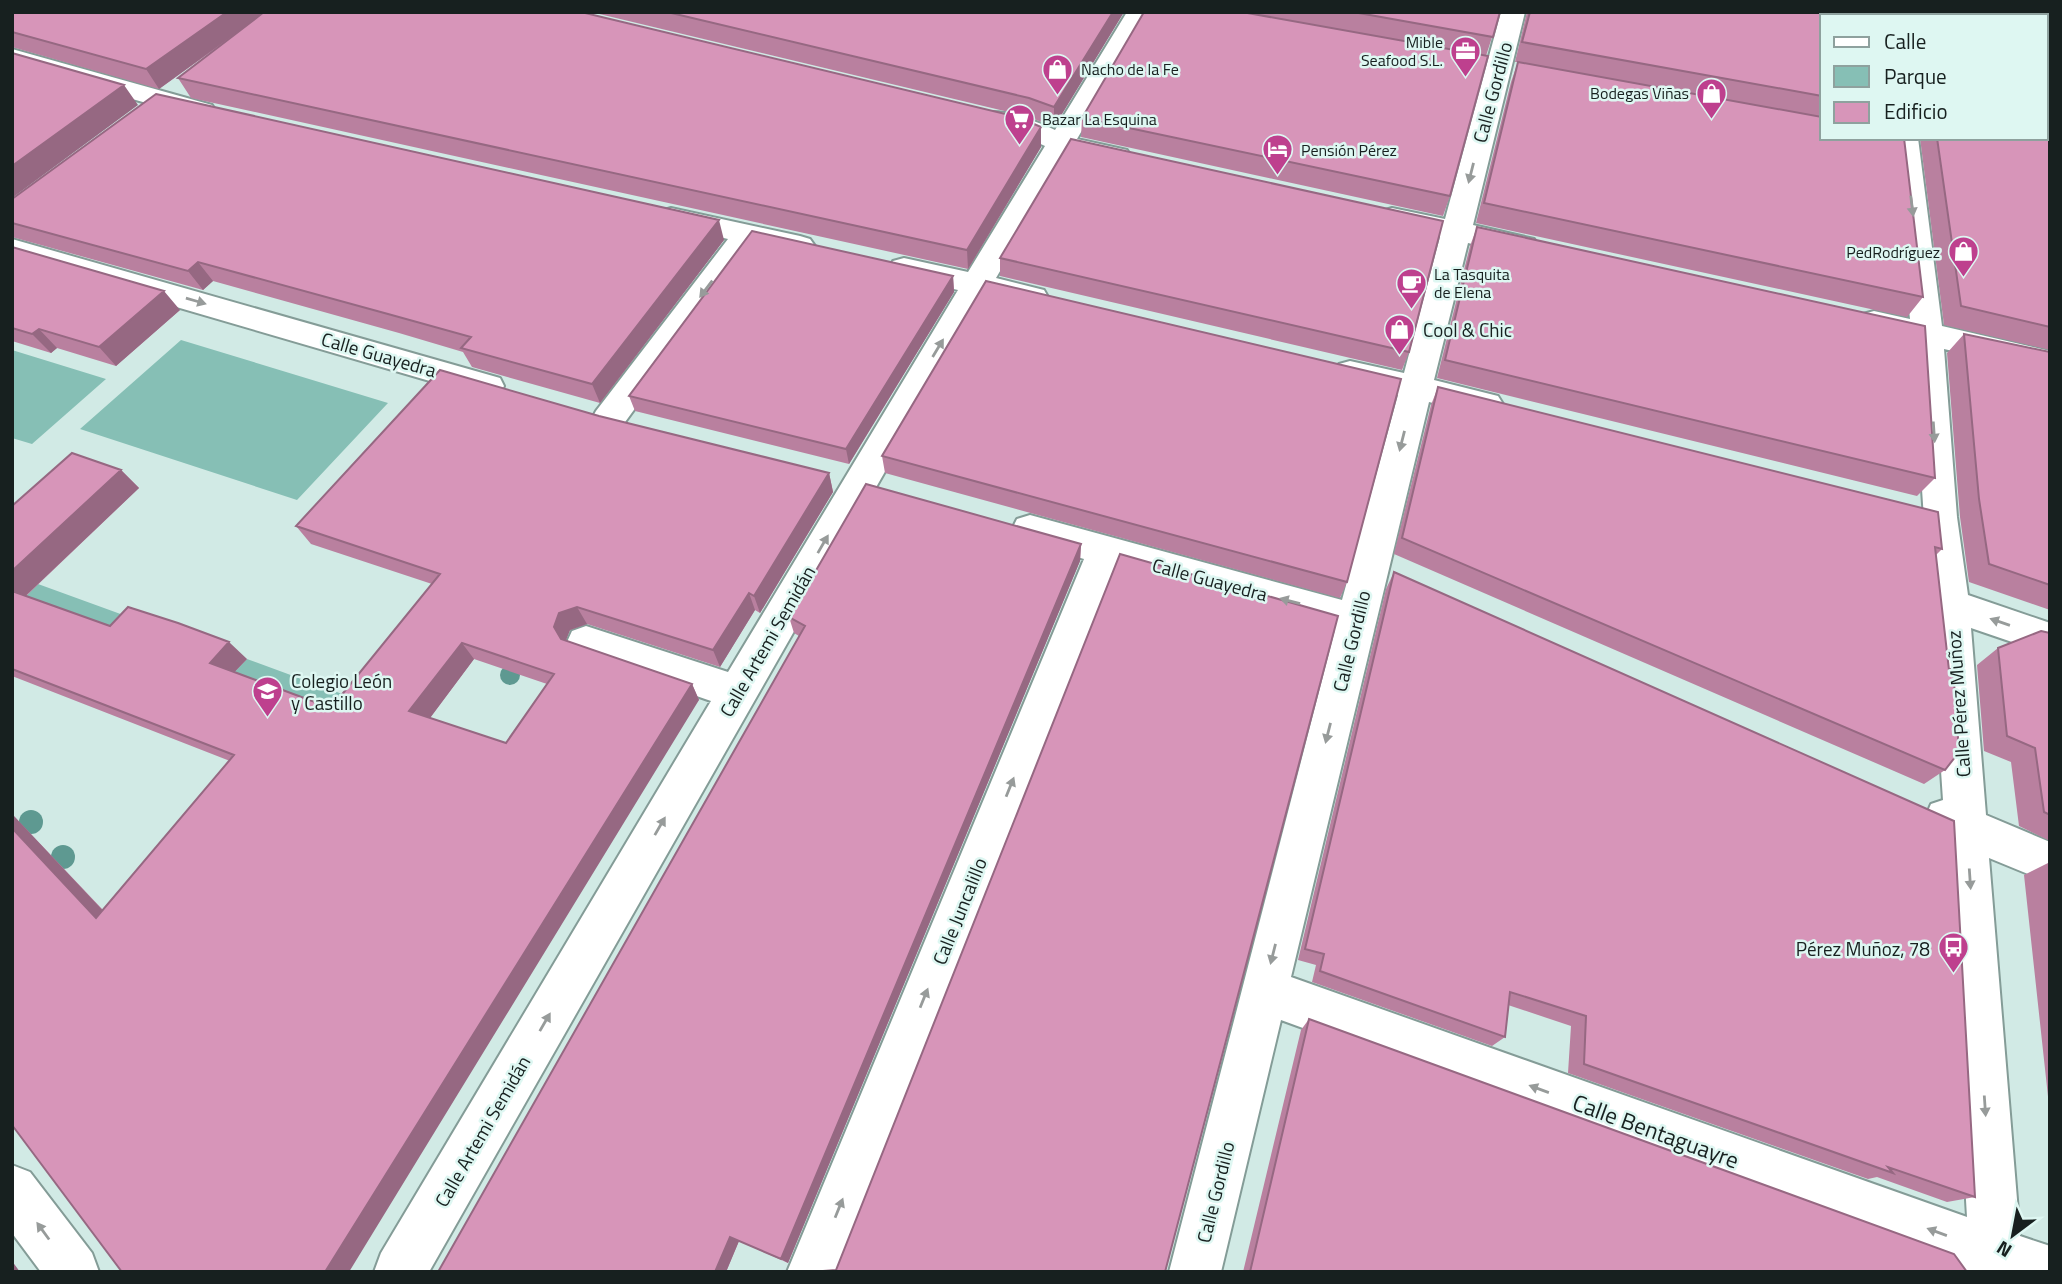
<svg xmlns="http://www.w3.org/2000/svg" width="2062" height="1284" viewBox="0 0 2062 1284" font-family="'Titillium Web',sans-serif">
  <rect width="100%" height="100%" fill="#d1eae5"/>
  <path fill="#86bfb5" d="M181,340l207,63 -91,97 -217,-71z
    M12,350l94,29 -74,65 -20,-6z
    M38,584l110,40 -17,18 -111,-40z
    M247,659l117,43 -17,22 -119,-45z"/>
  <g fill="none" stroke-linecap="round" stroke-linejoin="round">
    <defs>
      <path id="minor" d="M1127,12h24l-74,127 50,11 4,6 -4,6 -10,2 -48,-10 -73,124 48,12 4,7 -4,7 -11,3 -48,-11 -556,976h-55l7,-19 330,-552 -139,-48 -5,-11 5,-11 14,-5 142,46 230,-382 -65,-15 -4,-7 4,-7 11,-3 64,14 77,-126 -26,-12 -37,-9 -4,-6 4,-6c22,-5 53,8 73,17z
        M1501,12h24l-52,213 61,14 5,7 -5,7 -10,3 -56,-13 -34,137 64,16 5,8 -5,8 -12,4 -57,-14 -138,575 676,240 -22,-379 -14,-6 -6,-14 6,-14 12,-4 -31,-459 -49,-11 -5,-8 5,-8 11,-3 36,8 -20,-181h28l24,188 108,25v22l-106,-24 13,168 11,78 82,28v32l-79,-27 15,187 64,27v41l-61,-25 31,378 30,10v26h-79l-690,-252 -60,252h-52l166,-642 -218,-62 -278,704h-52l297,-713 -67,-20 -5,-10 5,-10 13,-4 312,85 56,-205 -59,-15 -5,-8 5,-8 11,-3 54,12 36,-136 -58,-14 -4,-6 4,-6 10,-3 53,11z
        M12,49l200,56 4,6 -4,6 -9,2 -191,-54z
        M671,208l129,28 10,3 5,7 -5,7 -10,3 -46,-11 -134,184 -12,3 -12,-3 -5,-9 5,-9 132,-172 -67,-16 -4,-6 4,-6z
        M12,239l488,139 4,8 -4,8 -12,4 -476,-139z
        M12,1165l18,7 62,81 7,19h-58l-29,-39z"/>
    </defs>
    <use href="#minor" stroke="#849c97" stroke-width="4"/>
    <use href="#minor" fill="#fff" fill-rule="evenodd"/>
  </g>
  <g fill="#5e9991">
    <circle cx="510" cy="675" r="10"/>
    <circle cx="31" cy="822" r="12"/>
    <circle cx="63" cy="857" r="12"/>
  </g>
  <path fill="#b9809f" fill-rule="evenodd" d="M12,12h569l437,105 23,10v20l-73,122 -777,-171 -13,-20 62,-47 -81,58 -147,-42z
    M591,12h533l-70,115 -25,-10z
    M1144,12h356l-14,44 -36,140 -7,20 -362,-79 1,-19z
    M1527,12h523v338l-106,-25 -24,-187h126l-224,-122v122l101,159 -16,20 -431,-94 35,-141 7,-20h-3z
    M12,199l712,41 -124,163 -128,-36 -9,-15 -64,-19 -186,-52 -10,9 -191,-53z
    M1477,227l458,251 -18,18 -480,-118 33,-132z
    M12,247l168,63 -64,56 -59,-18 -6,5 -39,-12z
    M1000,258l409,94 -7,18 -402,-94z
    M953,276l1,16 -105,172 -214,-53 -6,-15z
    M1964,334l86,18v258l-81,-28 -9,-65 -13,-164z
    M1438,387l504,162 -6,6 13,115 -4,100 -21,14 -530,-230 37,-149z
    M599,416l230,57 4,19 -73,121 -5,-3 -35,57 -133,-43 -17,6 -5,11 127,43 7,16 -687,425v-311l91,96 127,-149 -218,-85v-170l109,-36 18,18 -113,108 84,30 137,33 -13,13 97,36 101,-124 -121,-40 -15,-18zM474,659l73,25 -41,59 -76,-25z
    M882,456l465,126 -7,16 -455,-125z
    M1081,544l-1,17 -292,702 -49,-22 -13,31h-288l361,-636 -5,-3 -5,-16z
    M1394,572l581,625 -28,5 -70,-25 -9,2 -300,-106 3,-47 -63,-21 -3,32 -13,9 -180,-64 4,-17 -18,-5 88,-371z
    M2050,633v208l-31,-15 -8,-64 -27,-11 -7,-86 21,-17z
    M2050,862v253l-26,-240z
    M1309,1019l658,253h-724l58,-242z"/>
  <path fill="#966882" d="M227,12h38l-106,77 -13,-20z
    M1113,12h11l-70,115v-20z
    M124,85l14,20 -126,93v-32z
    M1041,127v20l-73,122 -1,-19z
    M719,220l5,20 -124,163 -8,-19z
    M198,262l15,19 -10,9 -15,-19z
    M953,276l1,16 -105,172 -3,-15z
    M164,291l16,19 -64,56 -17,-19z
    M39,329l18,19 -6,5 -19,-19z
    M121,470l18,18 -120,114 -7,-5v-26z
    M829,473l4,19 -73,121 -6,-17z
    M1081,544l-1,17 -292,702 -7,-4z
    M749,593l6,17 -35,57 -7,-17z
    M577,607l10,17 -17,6 -5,13 -4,-4 -7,-12 5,-14z
    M229,642l18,17 -19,20 -18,-16z
    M462,643l12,16 -50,67 -15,-15z
    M692,684l7,16 -350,572h-24z
    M12,814l109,116 -25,-12 -84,-90z
    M730,1237l9,4 -13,31h-11z
    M12,1261l8,11h-8z"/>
  <path fill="#d795b9" stroke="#966882" stroke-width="2" fill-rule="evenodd" d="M12,12h215l-81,57 -134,-37z
    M264,12h317l437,105 23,10 -74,123 -789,-172z
    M667,12h446l-59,95 -25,-9z
    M1144,12h98l246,44 -38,140 -368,-78z
    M1353,12h147l-7,25z
    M1530,12h520v315l-89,-21 -24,-168h109v-122h-224v80l-300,-54z
    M12,53l112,32 -112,81z
    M1518,62l304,55v21h82l19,159 -439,-94z
    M156,94l563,126 -127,164 -131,-36 10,-11 -83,-23 -190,-52 -10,9 -176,-48v-24z
    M1071,139l372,82 -34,131 -409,-94z
    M1477,227l448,99 10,152 -490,-118z
    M752,231l201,45 -107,173 -217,-53z
    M12,247l152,44 -65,56 -60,-18 -7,5 -20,-6z
    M986,281l415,98 -54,203 -465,-126z
    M1964,334l86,18v233l-61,-21 -10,-65z
    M440,370l159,46 230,57 -75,123 -5,-3 -36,57 -136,-43 -18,6 -5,14 7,12 131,45 -367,588h-203l-110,-147v-297l84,90 138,-163 -222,-86v-78l98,35 18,-19 50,16 51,19 -19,21 121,45 109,-134 -144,-48zM462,643l92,31 -48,69 -97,-32z
    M1438,387l500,125 4,37 -7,-2 14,123 4,-2 6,84 -14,18 -543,-232z
    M72,453l49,17 -109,101v-65z
    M866,484l215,60 -300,715 -51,-22 -15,35h-277l367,-646 -16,-9z
    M1120,554l218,62 -173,656h-355l26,-2z
    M1394,572l560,249 21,376 -87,-30 5,6 -309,-109 2,-48 -76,-24 -5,45 -185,-66 4,-17 -19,-5z
    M2041,631l9,2v182l-6,-3 -9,-64 -28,-12 -9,-88z
    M1309,1019l645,235 13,18h-717z"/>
  <defs><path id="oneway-solid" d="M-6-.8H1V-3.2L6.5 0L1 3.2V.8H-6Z" transform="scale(1.75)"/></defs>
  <g fill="#979b9a">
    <use href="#oneway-solid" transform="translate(1471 173) rotate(104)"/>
    <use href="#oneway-solid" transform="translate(1912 206) rotate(83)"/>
    <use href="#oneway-solid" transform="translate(706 289) rotate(127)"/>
    <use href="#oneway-solid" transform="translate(196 301) rotate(16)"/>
    <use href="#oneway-solid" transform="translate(938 348) rotate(-59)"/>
    <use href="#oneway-solid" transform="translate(1934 432) rotate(86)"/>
    <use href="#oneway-solid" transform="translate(1402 441) rotate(104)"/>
    <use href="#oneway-solid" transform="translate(823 544) rotate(-60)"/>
    <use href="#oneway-solid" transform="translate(1290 601) rotate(-165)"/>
    <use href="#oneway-solid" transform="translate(2000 622) rotate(-161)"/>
    <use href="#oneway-solid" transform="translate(1328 733) rotate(104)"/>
    <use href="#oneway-solid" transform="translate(1010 787) rotate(-68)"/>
    <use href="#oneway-solid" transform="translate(660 826) rotate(-60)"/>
    <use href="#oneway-solid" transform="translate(1970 879) rotate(86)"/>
    <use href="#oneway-solid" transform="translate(1273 954) rotate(104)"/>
    <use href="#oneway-solid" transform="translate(924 998) rotate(-68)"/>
    <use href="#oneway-solid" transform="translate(545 1022) rotate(-60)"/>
    <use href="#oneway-solid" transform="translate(1539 1089) rotate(-160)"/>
    <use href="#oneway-solid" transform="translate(1985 1106) rotate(86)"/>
    <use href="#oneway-solid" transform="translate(839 1208) rotate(-68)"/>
    <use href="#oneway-solid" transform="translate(43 1231) rotate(-126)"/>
    <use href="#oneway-solid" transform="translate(1937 1232) rotate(-160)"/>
  </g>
  <defs>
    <symbol id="office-pin" viewBox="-11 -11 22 30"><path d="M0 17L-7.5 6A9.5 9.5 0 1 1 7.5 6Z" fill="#be408e" stroke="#def7f2"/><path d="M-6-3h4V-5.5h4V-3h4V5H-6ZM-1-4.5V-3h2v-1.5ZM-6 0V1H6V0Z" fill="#fff"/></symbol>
    <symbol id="shop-pin" viewBox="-11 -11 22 30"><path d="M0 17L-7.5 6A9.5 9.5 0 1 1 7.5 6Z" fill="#be408e" stroke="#def7f2"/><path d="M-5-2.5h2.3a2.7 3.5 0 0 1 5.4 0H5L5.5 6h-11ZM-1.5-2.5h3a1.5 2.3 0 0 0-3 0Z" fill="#fff"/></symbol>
    <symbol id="supermarket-pin" viewBox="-11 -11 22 30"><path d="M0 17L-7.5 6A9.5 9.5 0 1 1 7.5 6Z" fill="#be408e" stroke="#def7f2"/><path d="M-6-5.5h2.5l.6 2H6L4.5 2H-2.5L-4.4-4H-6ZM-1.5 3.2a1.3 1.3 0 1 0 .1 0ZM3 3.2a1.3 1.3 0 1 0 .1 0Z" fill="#fff"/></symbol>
    <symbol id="hotel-pin" viewBox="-11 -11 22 30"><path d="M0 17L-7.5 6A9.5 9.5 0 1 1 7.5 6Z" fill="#be408e" stroke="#def7f2"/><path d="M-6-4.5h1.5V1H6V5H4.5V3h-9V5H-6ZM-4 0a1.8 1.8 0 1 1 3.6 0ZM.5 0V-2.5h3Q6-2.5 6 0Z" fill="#fff"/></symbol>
    <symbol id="cafe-pin" viewBox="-11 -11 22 30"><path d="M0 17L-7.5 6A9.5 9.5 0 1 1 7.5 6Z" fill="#be408e" stroke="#def7f2"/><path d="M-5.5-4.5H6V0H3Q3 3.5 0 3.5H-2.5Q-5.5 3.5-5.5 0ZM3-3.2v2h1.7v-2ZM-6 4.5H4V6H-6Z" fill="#fff"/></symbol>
    <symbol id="school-pin" viewBox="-11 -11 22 30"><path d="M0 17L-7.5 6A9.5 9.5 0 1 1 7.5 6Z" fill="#be408e" stroke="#def7f2"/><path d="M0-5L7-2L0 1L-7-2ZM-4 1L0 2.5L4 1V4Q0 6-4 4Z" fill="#fff"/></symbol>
    <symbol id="bus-pin" viewBox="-11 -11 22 30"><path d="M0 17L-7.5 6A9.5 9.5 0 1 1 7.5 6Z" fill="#be408e" stroke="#def7f2"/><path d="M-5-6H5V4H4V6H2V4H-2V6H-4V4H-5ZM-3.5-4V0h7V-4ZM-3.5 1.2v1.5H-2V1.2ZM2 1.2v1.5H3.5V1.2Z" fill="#fff"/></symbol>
  </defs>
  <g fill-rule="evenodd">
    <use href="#office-pin" x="1448" y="34" width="35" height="47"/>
    <use href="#shop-pin" x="1040" y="52" width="35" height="47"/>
    <use href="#shop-pin" x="1694" y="76" width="35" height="47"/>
    <use href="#supermarket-pin" x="1002" y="102" width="35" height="47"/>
    <use href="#hotel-pin" x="1260" y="132" width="35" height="47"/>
    <use href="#shop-pin" x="1946" y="234" width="35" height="47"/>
    <use href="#cafe-pin" x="1394" y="266" width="35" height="47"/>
    <use href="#shop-pin" x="1382" y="312" width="35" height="47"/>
    <use href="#school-pin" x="250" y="674" width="35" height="47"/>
    <use href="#bus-pin" x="1936" y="930" width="35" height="47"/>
  </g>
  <g text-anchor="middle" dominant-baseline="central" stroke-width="5" stroke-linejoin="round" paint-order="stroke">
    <g font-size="16" fill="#17201f" stroke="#def7f2" text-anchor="start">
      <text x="1443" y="42" text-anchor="end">Mible<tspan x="1443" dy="18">Seafood S.L.</tspan></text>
      <text x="1081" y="69">Nacho de la Fe</text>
      <text x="1689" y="93" text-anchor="end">Bodegas Viñas</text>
      <text x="1042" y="119">Bazar La Esquina</text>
      <text x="1301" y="150">Pensión Pérez</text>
      <text x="1940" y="252" text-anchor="end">PedRodríguez</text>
      <text x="1434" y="274">La Tasquita<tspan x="1434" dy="18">de Elena</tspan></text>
    </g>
    <g font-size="19" fill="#17201f" stroke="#def7f2">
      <text transform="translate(1492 92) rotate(-75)">Calle Gordillo</text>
      <text transform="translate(379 354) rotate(16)">Calle Guayedra</text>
      <text transform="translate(1210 579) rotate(15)">Calle Guayedra</text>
      <text transform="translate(767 641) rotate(-60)">Calle Artemi Semidán</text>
      <text transform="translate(1351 641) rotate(-76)">Calle Gordillo</text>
      <text transform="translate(1958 704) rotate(-94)">Calle Pérez Muñoz</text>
      <text transform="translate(959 911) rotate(-68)">Calle Juncalillo</text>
      <text transform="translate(482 1131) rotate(-60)">Calle Artemi Semidán</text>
      <text transform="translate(1215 1192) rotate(-76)">Calle Gordillo</text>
    </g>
    <g font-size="19" fill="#17201f" stroke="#def7f2" text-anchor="start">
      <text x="1423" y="329">Cool &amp; Chic</text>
      <text x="291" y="680">Colegio León<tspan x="291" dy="22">y Castillo</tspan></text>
      <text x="1930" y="948" text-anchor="end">Pérez Muñoz, 78</text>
    </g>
    <g font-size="23" fill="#17201f" stroke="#def7f2">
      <text transform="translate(1656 1131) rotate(20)">Calle Bentaguayre</text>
    </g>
  </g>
  <rect width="2062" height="1284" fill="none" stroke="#17201f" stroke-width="28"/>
  <rect x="1820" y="14" width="228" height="126" fill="#def7f2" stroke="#8ea19e" stroke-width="2"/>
  <rect x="1834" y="37" width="35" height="10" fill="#ffffff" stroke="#8ea19e" stroke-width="2"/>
  <text x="1884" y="49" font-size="21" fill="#17201f">Calle</text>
  <rect x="1834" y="66" width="35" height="21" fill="#86bfb5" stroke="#8ea19e" stroke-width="2"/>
  <text x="1884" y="84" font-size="21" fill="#17201f">Parque</text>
  <rect x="1834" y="102" width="35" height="21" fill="#d795b9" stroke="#8ea19e" stroke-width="2"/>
  <text x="1884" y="119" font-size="21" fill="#17201f">Edificio</text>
  <g transform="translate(2013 1235) rotate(212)" stroke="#def7f2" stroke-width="5" paint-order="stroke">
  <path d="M0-5L12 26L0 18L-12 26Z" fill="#17201f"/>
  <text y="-10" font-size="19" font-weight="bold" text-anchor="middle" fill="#17201f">N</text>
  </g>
</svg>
